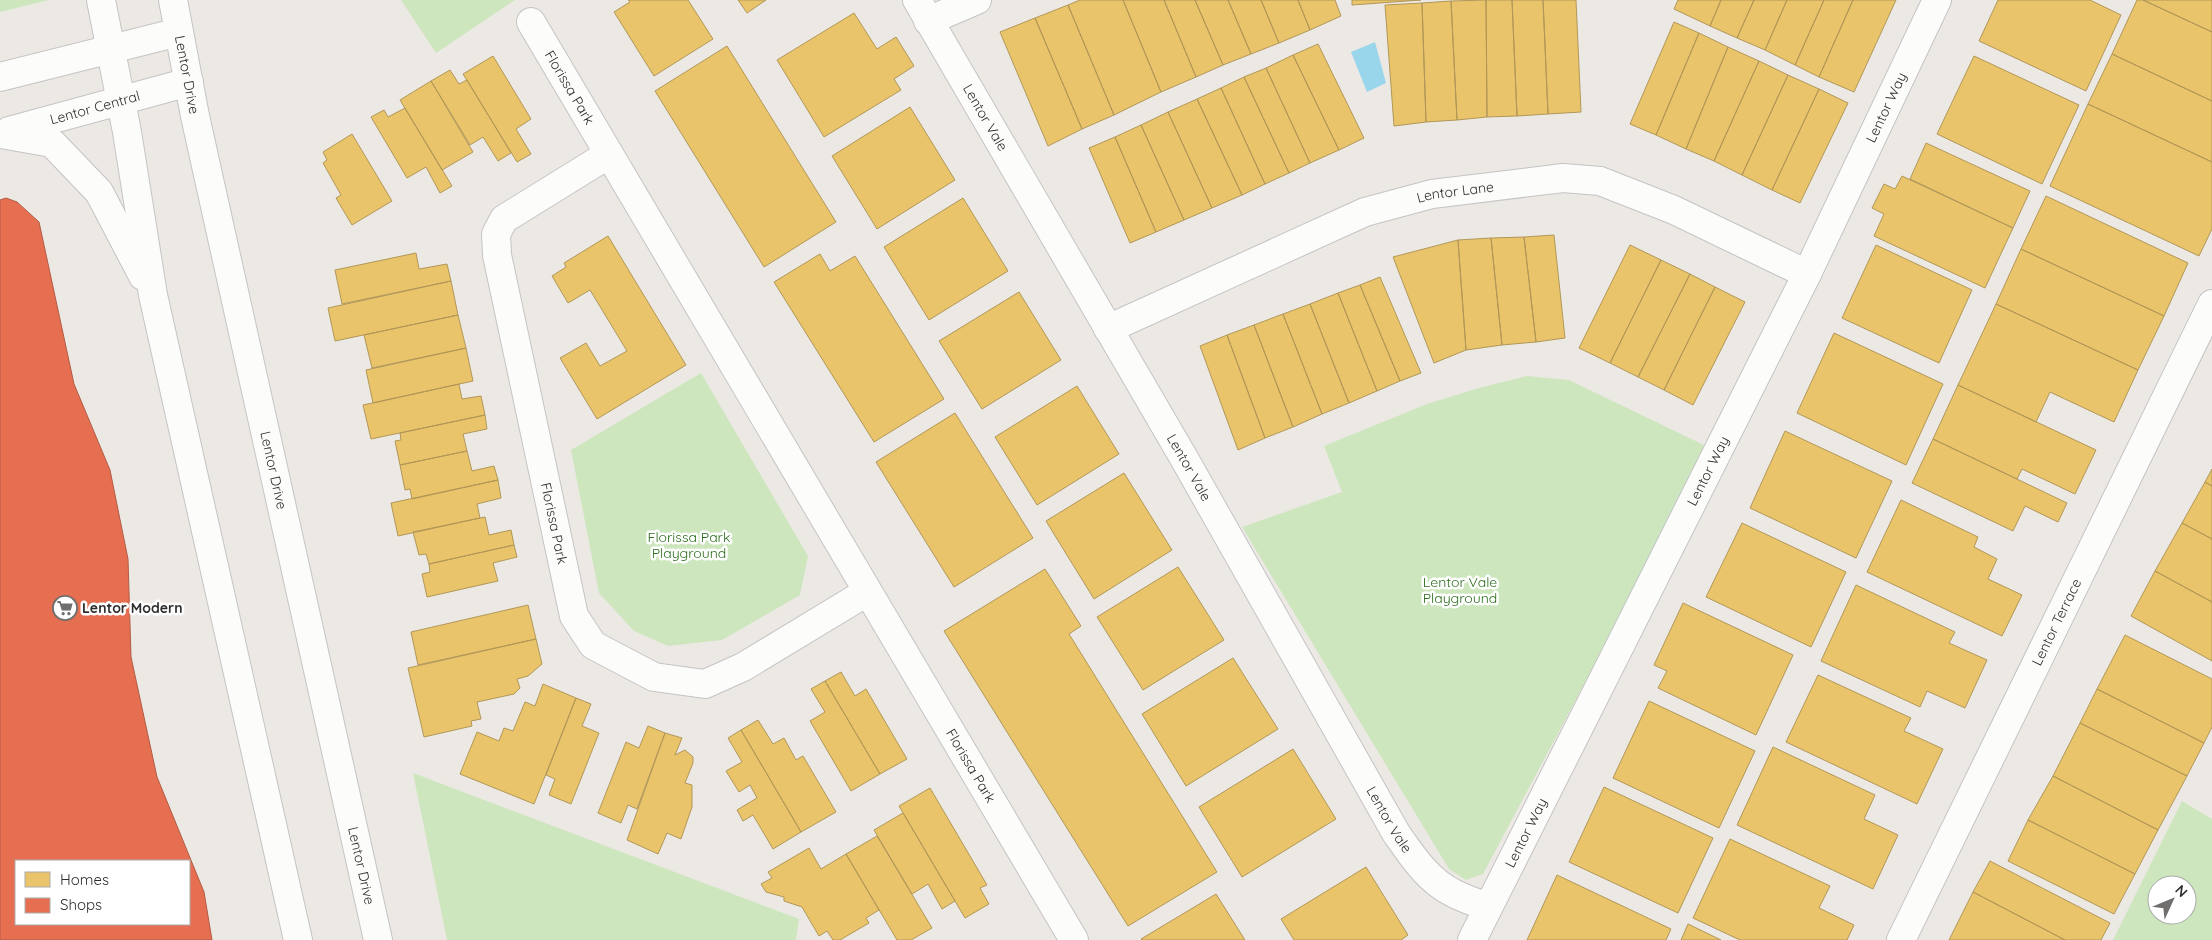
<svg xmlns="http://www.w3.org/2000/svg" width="2212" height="940" viewBox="0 0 2212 940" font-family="Quicksand,sans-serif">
  <rect width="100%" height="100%" fill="#ece8e4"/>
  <path fill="#cee6be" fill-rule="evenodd" d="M0,0h49l-49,12z
    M401,0h114l-79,53z
    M701,373l107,183 -8,39 -78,45 -54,6 -34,-15 -35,-38 -28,-143z
    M1527,376l42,4 141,68 -227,426 -17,6 -17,-11 -207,-342 100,-35 -18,-46 103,-42 52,-16z
    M413,773l386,146 -3,21h-349z
    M2182,801l30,18v121h-99zM2157,885h30v30h-30z"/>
  <path fill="#99d6ec" d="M1375,42l11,41 -19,9 -16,-40z"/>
  <path fill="#e9c46a" stroke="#b19758" d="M628,0h60l25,39 -59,37 -40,-64 16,-10z
    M738,0h28l-19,13z
    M1080,0h43l38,92 -47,23 -46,-110z
    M1123,0h41l32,77 -35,15z
    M1164,0h31l28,65 -27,12z
    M1195,0h33l23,54 -28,11z
    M1228,0h33l18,43 -28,11z
    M1261,0h37l12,30 -31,13z
    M1298,0h37l6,16 -31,14z
    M1352,0h69l-69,5z
    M1486,0h26l5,116 -30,1z
    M1486,0l1,117 -30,3 -6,-119z
    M1512,0h31l5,114 -31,2z
    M1543,0h33l5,112 -33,2z
    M1678,0h43l-11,26 -36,-17z
    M1721,0h33l-17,38 -27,-12z
    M1754,0h33l-22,50 -28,-12z
    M1787,0h37l-29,65 -30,-15z
    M1824,0h29l-34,77 -24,-12z
    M1853,0h43l-42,92 -35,-15z
    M1998,0h92l31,15 -35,76 -107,-50z
    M2137,0h6l69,32v69l-100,-47z
    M2143,0h69v32z
    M1451,1l6,119 -31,2 -4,-119z
    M1422,3l4,119 -32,4 -9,-121z
    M1068,5l46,110 -32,14 -47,-111z
    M854,13l23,36 19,-12 18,29 -20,13 7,11 -77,47 -47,-77z
    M1035,18l47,111 -34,17 -48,-114z
    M1674,22l25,11 -43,102 -26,-11z
    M1699,33l29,14 -42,102 -30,-14z
    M1318,44l46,94 -25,12 -46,-95z
    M727,46l109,176 -72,45 -109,-176z
    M1728,47l31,14 -45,100 -28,-12z
    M2112,54l100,47v61l-124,-58z
    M1293,55l46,95 -29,13 -44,-95z
    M493,56l38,63 -15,10 15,25 -14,8 -54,-88z
    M1974,56l105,49 -37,79 -105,-50z
    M1759,61l29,14 -46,100 -28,-14z
    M1266,68l44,95 -21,10 -45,-96z
    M450,70l9,14 8,-4 44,73 -13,8 -15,-24 -13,8 -39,-64z
    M1788,75l31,14 -47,101 -30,-15z
    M1244,77l45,96 -24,11 -44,-96z
    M431,81l42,71 -31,18 -42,-70z
    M1221,88l44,96 -23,11 -45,-96z
    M1819,89l29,14 -48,100 -28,-13z
    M1197,99l45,96 -30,13 -44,-96z
    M2088,104l124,58v67l-13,27 -149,-70z
    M910,107l45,73 -78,49 -45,-73z
    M405,108l47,78 -12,7 -14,-26 -19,11 -36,-61 13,-7 4,7z
    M1168,112l44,96 -28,12 -43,-95z
    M1141,125l43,95 -28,12 -41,-95z
    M352,134l40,67 -40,24 -16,-27 5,-3 -18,-32 4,-3 -4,-8z
    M1115,137l41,95 -26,11 -41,-95z
    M1926,143l104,48 -17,37 -103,-49z
    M1902,176l111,52 -28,60 -111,-52 10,-22 -12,-6 12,-24 11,5z
    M2046,196l142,67 -24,53 -143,-67z
    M963,198l45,73 -79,49 -45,-73z
    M1554,235l11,103 -29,4 -12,-105z
    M608,236l78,129 -89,54 -37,-61 26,-15 14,23 27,-15 -37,-61 -22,13 -16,-27 14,-9 -2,-4z
    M1524,237l12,105 -34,3 -11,-107z
    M1491,238l11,107 -36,5 -8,-110z
    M1458,240l8,110 -32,13 -41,-106z
    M1630,245l31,15 -51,103 -31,-15z
    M1876,245l96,45 -33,73 -97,-45z
    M2021,249l143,67 -26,54 -142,-66z
    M416,253l3,16 28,-5 4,17 -109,23 -7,-34z
    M820,254l10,17 25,-15 89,143 -70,43 -100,-160z
    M1661,260l29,14 -52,103 -28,-14z
    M1690,274l25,13 -51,103 -26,-13z
    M1380,277l41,96 -21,8 -40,-96z
    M451,281l7,34 -123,26 -7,-33z
    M1360,285l40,96 -23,10 -39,-98z
    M1715,287l30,15 -52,103 -29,-15z
    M1019,292l42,68 -79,49 -43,-68z
    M1338,293l39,98 -28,12 -39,-99z
    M1310,304l39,99 -27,11 -39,-100z
    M1996,304l142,66 -24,52 -64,-30 -14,30 -78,-37z
    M1283,314l39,100 -29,13 -39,-102z
    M458,315l8,33 -94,20 -8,-33z
    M1254,325l39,102 -28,11 -38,-103z
    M1834,333l109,51 -37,81 -109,-52z
    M1227,335l38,103 -27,12 -38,-104z
    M466,348l7,33 -100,22 -7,-33z
    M459,384l3,15 19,-3 4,19 -114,24 -8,-34z
    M1958,385l138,65 -21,44 -53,-25 -5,10 -84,-40z
    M1077,386l42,68 -82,51 -42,-68z
    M955,413l78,125 -79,49 -78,-125z
    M485,415l2,14 -24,5 4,17 -67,14 -5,-24 6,-1 -1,-7z
    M1785,431l107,50 -36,77 -106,-50z
    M1933,439l134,64 -9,19 -33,-16 -12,25 -101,-48z
    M467,451l5,20 22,-5 4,14 -86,19 -2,-10 -5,1 -5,-25z
    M2212,469v17l-7,-4z
    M1124,473l48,77 -78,49 -48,-78z
    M498,480l3,18 -24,6 3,14 -82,18 -7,-33z
    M2205,482l7,4v53l-30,-16z
    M1901,500l77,37 -4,10 23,12 -9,20 34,16 -20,41 -135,-64z
    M485,517l4,18 22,-5 3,15 -85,19 -3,-10 -7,1 -6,-23z
    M1742,523l104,49 -35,75 -105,-50z
    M2182,523l30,16v63l-57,-31z
    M514,545l3,12 -24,6 5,18 -71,16 -5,-23 8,-2 -1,-8z
    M1178,567l46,73 -81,50 -46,-73z
    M1045,569l36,57 -12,8 148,238 -89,54 -184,-295z
    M2155,571l57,31v59l-81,-45z
    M1856,585l99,47 -6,11 38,17 -22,48 -38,-17 -7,16 -99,-46z
    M1683,603l110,52 -37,80 -98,-47 9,-17 -13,-6z
    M528,605l8,34 -118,26 -7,-33z
    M2125,635l87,44v48l-8,16 -107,-54z
    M536,639l6,25 -14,12 -11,3 3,9 -6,6 -37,8 4,17 -10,2 1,5 -48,11 -16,-69z
    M6,641l7,37 10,-2 5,29 -9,1 3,13 10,-1 3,15 -6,1 5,27 -3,1 2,14 -18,4 2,4 -15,3 -2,-17 5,-2 -5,-24v-102z
    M1233,658l45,71 -92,57 -44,-72z
    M841,672l14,24 11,-7 41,70 -27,15 -55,-93z
    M1818,675l93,43 -7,13 39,18 -26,55 -131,-62z
    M825,681l55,93 -29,17 -41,-70 15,-9 -14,-23z
    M543,684l33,14 -42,106 -74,-30 17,-42 22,9 5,-13 9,3 12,-29 10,4z
    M2097,689l107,54 -17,33 -107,-53z
    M576,698l15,6 -9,22 17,7 -28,71 -22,-9 6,-16 -9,-4z
    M1649,701l106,50 -36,77 -106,-50z
    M758,720l15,24 11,-6 12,22 7,-4 33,56 -35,20 -60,-102z
    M2080,723l107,53 -29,54 -105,-54z
    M648,726l17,7 -28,76 -9,-4 -7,18 -23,-10 28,-71 13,6z
    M741,730l60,102 -28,17 -20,-34 -10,6 -6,-11 20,-12 -7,-13 -11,7 -13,-21 16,-9 -14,-24z
    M665,733l17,5 -7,17 10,-5 8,7v6l-8,20 7,2v22l-11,32 -14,-6 -9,21 -31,-14z
    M1773,747l102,48 -11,24 34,16 -25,54 -136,-64z
    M1293,749l43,70 -94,58 -43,-70z
    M2053,776l105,54 -23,44 -107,-54z
    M1604,787l109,51 -35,75 -109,-51z
    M930,788l57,97 -7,3 9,16 -24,14 -66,-112z
    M40,805l6,28 -8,1 3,16 4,-1 2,12 9,-2 1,2h-41v38l-9,2 -5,-24h-2v-65z
    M903,813l52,88 -13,8 -14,-25 -16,10 -38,-64z
    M2028,820l107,54 -21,40 -106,-53z
    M877,836l55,92 -21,12h-14l-51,-86z
    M1730,839l100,47 -11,22 35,17 -7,15h-107l-47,-22z
    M809,848l12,21 25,-15 33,56 -13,8 3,5 -29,17h-7l-6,-9 -8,5 -17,-29 -18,-6v-4l-18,-5 -5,-8 11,-6 -4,-6z
    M1990,861l120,62 -9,17h-36l-92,-48z
    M1366,867l42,68 -7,5h-107l-13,-21z
    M1557,875l114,54 -5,11h-139z
    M1973,892l92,48h-116z
    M1216,894l29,46h-103l-1,-1z
    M22,924h36v2l-15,4 1,4 -19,4z
    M1688,924l33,16h-40z"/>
  <path fill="#e76f51" stroke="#b05c46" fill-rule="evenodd" d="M6,198l11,4 22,20 35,162 36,86 18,89 3,98 26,120 47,115 8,48h-212v-740zM16,861h173v63h-173z"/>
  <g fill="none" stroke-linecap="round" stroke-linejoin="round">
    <defs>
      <g id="minor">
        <path d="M101,0l26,132 26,163 145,645"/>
        <path id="s1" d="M173,0l22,116 183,824"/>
        <path id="s2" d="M917,0l268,460 211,373c16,23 32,48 59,61 10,5 22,9 33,13"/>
        <path d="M928,21l49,-21"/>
        <path id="s3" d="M531,22l543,918"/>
        <path d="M0,77l179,-45"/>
        <path id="s4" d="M9,131l180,-49"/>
        <path d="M1,134l51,9 47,49 44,84"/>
        <path id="s5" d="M609,154l-105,65 -8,15 1,21 77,361 19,29 61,32 51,7 38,-17 124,-75"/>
        <path id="s6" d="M1108,329l257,-117 67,-18 131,-16 37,3 74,29 133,64"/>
        <path id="s7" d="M1472,940l335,-666 130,-274"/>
        <path id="s8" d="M1901,940l311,-636"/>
      </g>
    </defs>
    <use href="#minor" stroke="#c5c4c5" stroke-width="30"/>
    <use href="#minor" stroke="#fcfcfb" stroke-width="28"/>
  </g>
  <defs>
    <symbol id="supermarket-ring" viewBox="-11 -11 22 22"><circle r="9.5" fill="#fff" stroke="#706f6e" stroke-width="1.5"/><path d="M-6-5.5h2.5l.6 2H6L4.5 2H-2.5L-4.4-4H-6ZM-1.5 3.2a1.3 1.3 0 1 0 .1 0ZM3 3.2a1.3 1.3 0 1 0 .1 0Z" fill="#706f6e"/></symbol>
  </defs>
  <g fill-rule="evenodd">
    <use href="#supermarket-ring" x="51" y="594" width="28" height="28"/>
  </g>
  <g text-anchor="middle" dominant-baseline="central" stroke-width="5" stroke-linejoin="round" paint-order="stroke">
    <g font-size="14" fill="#2e2e2e" stroke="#fff">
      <text stroke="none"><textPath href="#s1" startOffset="76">Lentor Drive</textPath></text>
      <text stroke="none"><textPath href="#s3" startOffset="76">Florissa Park</textPath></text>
      <text stroke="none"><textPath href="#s4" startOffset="89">Lentor Central</textPath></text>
      <text stroke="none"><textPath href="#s7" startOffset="930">Lentor Way</textPath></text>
      <text stroke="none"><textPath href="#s2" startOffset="136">Lentor Vale</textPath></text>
      <text stroke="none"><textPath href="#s6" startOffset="375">Lentor Lane</textPath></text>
      <text stroke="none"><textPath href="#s2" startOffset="541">Lentor Vale</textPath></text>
      <text stroke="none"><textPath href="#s1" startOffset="481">Lentor Drive</textPath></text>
      <text stroke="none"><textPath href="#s7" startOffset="525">Lentor Way</textPath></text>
      <text stroke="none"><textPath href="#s5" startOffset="436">Florissa Park</textPath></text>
      <text stroke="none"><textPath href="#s8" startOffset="354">Lentor Terrace</textPath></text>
      <text stroke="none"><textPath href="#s3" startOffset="864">Florissa Park</textPath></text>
      <text stroke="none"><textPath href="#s2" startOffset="946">Lentor Vale</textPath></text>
      <text stroke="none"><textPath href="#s7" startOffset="120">Lentor Way</textPath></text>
      <text stroke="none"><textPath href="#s1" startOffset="886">Lentor Drive</textPath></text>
    </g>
    <g font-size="14" fill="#2c6e1b" stroke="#fff">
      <text x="689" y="537">Florissa Park<tspan x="689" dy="16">Playground</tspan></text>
      <text x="1460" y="582">Lentor Vale<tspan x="1460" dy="16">Playground</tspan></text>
    </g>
    <g font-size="14" font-weight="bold" fill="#2e2e2e" stroke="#fff" text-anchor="start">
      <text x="82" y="608">Lentor Modern</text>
    </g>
  </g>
  <rect x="15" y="860" width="175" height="65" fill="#ffffff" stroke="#ababab"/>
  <rect x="25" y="872" width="25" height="15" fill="#e9c46a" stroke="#ababab"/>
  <text x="60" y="885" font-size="15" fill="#2e2e2e">Homes</text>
  <rect x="25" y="898" width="25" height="15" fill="#e76f51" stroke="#ababab"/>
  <text x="60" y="910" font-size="15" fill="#2e2e2e">Shops</text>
  <g transform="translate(2172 900) rotate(46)"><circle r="24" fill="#ffffff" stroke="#ababab"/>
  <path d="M0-4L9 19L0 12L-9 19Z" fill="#706f6e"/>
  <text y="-8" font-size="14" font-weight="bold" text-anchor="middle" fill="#2e2e2e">N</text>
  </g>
</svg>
